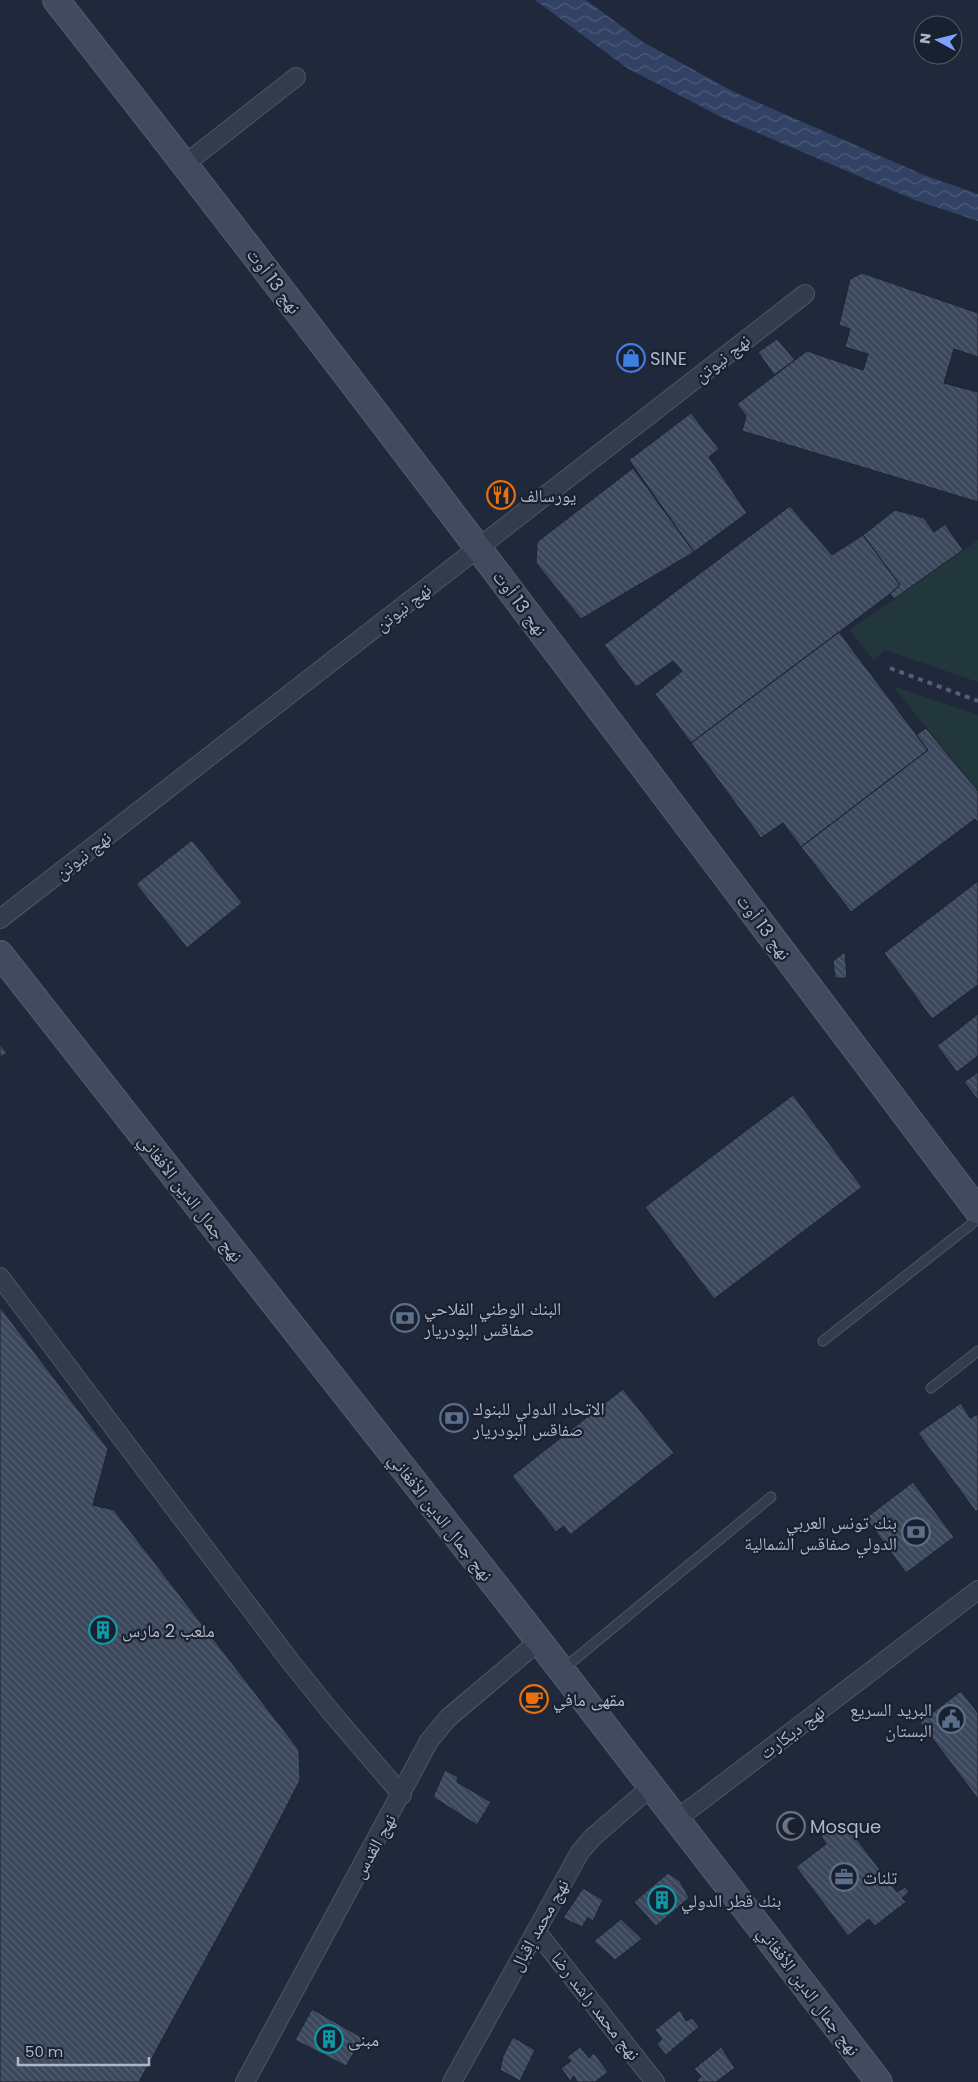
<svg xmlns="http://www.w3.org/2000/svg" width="978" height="2082" viewBox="0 0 978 2082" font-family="Poppins,'Noto Naskh Arabic',sans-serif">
  <defs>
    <pattern id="water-waves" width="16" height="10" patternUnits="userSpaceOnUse" patternTransform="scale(1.25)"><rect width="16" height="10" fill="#324264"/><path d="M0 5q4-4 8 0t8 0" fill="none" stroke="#4d5b79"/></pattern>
    <pattern id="building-back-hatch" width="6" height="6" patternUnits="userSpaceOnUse" patternTransform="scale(1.25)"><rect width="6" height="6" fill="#3b475b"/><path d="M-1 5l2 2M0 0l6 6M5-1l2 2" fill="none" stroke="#555f71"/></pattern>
  </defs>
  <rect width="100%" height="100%" fill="#20293b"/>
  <path fill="#22373c" d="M978,540v142l-94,-32 -10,11 -24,-31z
    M893,686l85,29v76z"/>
  <path fill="url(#water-waves)" d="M535,0h51l57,42 91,50 190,83 54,19v27l-63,-21 -192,-82 -96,-50z"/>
  <path fill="url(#building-back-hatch)" stroke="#1b2332" d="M862,273l116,40v44l-24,-8 -10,34 34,9v110l-236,-71 4,-15 -9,-12 70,-53 56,19 5,-16 -23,-7 5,-18 -11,-4 11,-46z
    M777,339l18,21 -21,15 -16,-23z
    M691,413l28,36 -10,8 38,56 -53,39 -65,-92z
    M633,468l61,84 -113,67 -45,-56 1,-21z
    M790,506l42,49 31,-20 37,50 -10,9 -199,149 -36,-49 27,-23 -9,-10 -37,26 -32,-42z
    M895,510l29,8 10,14 11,-8 18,26 -69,49 -4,-5 10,-9 -37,-50z
    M839,632l89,118 -127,97 -18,-24 -22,15 -70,-95z
    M926,728l52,63v32l-3,-4 -124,93 -50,-65 127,-97 -12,-15z
    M192,840l50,63 -55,45 -51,-64z
    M978,881v104l-46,34 -48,-66z
    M845,952l2,26h-12l-2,-17z
    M978,1014v42l-21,16 -20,-26z
    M0,1044l7,9 -7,4z
    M978,1072v28l-14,-18z
    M793,1095l69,92 -148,112 -69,-92z
    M0,1307l108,142 -15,56 21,5 185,240 1,30 -48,94 -113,208h-139z
    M623,1389l51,64 -104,82 -6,-9 -8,6 -44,-56z
    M961,1403l9,15 8,-4v96l-2,2 -58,-79z
    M913,1482l41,55 -48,36 -40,-55z
    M961,1691l17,22v86l-58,-77z
    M445,1770l13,7 -1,5 34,20 -14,23 -44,-28z
    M842,1820l55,72 8,-5 4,5 -7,6 4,4 -31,24 -6,-7 -21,17 -52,-69 30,-23 -5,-8z
    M668,1873l12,8 9,17 -33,28 -22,-24z
    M583,1888l20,12 -10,21 -5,-4 -6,10 -19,-9z
    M621,1919l21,20 -27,21 -21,-19z
    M312,2009l51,29 -17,28 -51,-26z
    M680,2010l6,11 6,-3 7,9 -33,28 -9,-11 5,-5 -7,-9z
    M513,2037l22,13 -15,31 -20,-11 3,-14z
    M580,2047l9,11 5,-5 14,19 -13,10h-18l-3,-6 -4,5 -9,-13 10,-7 -4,-4z
    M721,2047l14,21 -19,14h-20l5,-6 -7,-7z"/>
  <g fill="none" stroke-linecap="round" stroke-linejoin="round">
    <defs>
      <path id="lane" d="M823,1341l155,-122
        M931,1388l47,-37
        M562,1670l209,-173"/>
      <path id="street" d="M185,164l111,-87
        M0,919l805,-625
        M0,1277l290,384 41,51 71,83
        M677,1819l301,-229
        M536,1931l119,151
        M245,2082l184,-341 19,-23 91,-77
        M452,2082l128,-230 13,-15 58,-50"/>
      <path id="secondary" d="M56,0c314,399 616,806 922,1211
        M0,954l539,687 340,441"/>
    </defs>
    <use href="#lane" stroke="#4e5666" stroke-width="11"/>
    <use href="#street" stroke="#4e5666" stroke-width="20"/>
    <use href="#secondary" stroke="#4e5666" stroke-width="28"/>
    <use href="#lane" stroke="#343b4b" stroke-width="9"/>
    <use href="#street" stroke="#343b4b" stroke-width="18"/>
    <use href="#secondary" stroke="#414a5f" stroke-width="25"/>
    <path stroke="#555f73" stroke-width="4" stroke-dasharray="5 5" stroke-linecap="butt" d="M890,668l88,33"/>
  </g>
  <defs>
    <symbol id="shop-ring" viewBox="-11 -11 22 22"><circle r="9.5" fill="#192130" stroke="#3f7fe0" stroke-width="1.5"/><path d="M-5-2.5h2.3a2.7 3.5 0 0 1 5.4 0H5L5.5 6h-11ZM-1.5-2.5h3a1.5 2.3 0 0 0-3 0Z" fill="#3f7fe0"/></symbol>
    <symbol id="restaurant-ring" viewBox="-11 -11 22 22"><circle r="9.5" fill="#192130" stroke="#e8710a" stroke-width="1.5"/><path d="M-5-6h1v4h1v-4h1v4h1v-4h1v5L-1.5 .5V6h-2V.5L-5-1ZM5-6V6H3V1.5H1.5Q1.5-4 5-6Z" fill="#e8710a"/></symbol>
    <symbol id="bank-ring" viewBox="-11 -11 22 22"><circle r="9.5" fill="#192130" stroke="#5c6f8a" stroke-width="1.5"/><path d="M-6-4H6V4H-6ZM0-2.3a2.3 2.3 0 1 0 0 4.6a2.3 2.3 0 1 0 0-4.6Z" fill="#5c6f8a"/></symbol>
    <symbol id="building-ring" viewBox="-11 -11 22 22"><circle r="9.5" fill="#192130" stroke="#0f9aa8" stroke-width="1.5"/><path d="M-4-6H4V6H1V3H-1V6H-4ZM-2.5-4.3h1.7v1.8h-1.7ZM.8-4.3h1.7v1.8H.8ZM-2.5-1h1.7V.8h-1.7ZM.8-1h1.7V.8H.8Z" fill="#0f9aa8"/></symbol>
    <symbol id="cafe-ring" viewBox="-11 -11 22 22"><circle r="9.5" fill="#192130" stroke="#e8710a" stroke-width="1.5"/><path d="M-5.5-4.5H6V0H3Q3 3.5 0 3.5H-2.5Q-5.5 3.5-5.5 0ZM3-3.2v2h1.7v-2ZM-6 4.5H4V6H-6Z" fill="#e8710a"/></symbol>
    <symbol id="civic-ring" viewBox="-11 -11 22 22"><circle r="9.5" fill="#192130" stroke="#5c6f8a" stroke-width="1.5"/><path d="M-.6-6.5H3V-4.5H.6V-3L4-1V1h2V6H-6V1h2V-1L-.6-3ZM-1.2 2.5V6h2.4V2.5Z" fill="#5c6f8a"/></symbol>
    <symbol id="mosque-ring" viewBox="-11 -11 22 22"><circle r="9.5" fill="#192130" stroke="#6b7280" stroke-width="1.5"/><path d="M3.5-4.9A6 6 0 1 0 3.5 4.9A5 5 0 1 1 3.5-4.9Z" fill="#6b7280"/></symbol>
    <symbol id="office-ring" viewBox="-11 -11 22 22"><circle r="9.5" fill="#192130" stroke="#5c6f8a" stroke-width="1.5"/><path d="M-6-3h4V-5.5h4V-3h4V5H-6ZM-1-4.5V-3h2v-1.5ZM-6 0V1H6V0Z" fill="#5c6f8a"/></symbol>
  </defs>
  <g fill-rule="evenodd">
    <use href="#shop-ring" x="615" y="342" width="32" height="32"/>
    <use href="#restaurant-ring" x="485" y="479" width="32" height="32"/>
    <use href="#bank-ring" x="389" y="1302" width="32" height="32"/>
    <use href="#bank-ring" x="438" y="1402" width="32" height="32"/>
    <use href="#bank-ring" x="900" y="1516" width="32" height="32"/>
    <use href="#building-ring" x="87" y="1614" width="32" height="32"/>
    <use href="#cafe-ring" x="518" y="1683" width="32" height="32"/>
    <use href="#civic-ring" x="935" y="1703" width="32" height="32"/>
    <use href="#mosque-ring" x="775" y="1810" width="32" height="32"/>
    <use href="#office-ring" x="828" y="1861" width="32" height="32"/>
    <use href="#building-ring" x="646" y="1884" width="32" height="32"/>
    <use href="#building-ring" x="313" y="2023" width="32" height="32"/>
  </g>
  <g text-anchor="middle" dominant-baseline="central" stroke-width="4.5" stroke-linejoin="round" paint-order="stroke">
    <g font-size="18" fill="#aeb6c7" stroke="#192130">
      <text transform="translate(274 281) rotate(53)">نهج 13 أوت</text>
      <text transform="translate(722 358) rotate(-38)">نهج نيوتن</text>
      <text transform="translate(520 603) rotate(53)">نهج 13 أوت</text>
      <text transform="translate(403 607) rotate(-38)">نهج نيوتن</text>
      <text transform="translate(83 855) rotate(-38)">نهج نيوتن</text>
      <text transform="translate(764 927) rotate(53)">نهج 13 أوت</text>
      <text transform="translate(191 1198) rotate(52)">نهج جمال الدين الأفغاني</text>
      <text transform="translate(441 1517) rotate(52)">نهج جمال الدين الأفغاني</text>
      <text transform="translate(792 1732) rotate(-37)">نهج ديكارت</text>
      <text transform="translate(374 1846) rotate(-61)">نهج القدس</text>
      <text transform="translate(539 1925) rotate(-61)">نهج محمد إقبال</text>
      <text transform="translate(809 1991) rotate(53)">نهج جمال الدين الأفغاني</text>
      <text transform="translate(596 2006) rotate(52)">نهج محمد راشد رضا</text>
    </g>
    <g font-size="18" fill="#aeb6c7" stroke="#192130" text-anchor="start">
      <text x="650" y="358">SINE</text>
      <text x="520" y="495">يورسالف</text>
      <text x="424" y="1308">البنك الوطني الفلاحي<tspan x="424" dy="21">صفاقس البودريار</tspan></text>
      <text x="473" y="1408">الاتحاد الدولي للبنوك<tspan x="473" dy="21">صفاقس البودريار</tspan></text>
      <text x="897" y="1522" text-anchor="end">بنك تونس العربي<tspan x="897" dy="21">الدولي صفاقس الشمالية</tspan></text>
      <text x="122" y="1630">ملعب 2 مارس</text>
      <text x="553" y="1699">مقهى مافي</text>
      <text x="932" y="1709" text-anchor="end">البريد السريع<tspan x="932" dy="21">البستان</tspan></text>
      <text x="810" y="1826">Mosque</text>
      <text x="863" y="1877">تلنات</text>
      <text x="681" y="1900">بنك قطر الدولي</text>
      <text x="348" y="2039">مبنى</text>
    </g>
  </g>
  <g transform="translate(938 40) rotate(277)"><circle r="24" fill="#192130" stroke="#555d6c"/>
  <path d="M0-4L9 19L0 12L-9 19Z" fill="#7ca4ff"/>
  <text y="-8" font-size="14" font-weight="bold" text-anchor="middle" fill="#aeb6c7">N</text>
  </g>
  <path d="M18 2057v8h131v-8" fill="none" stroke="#aeb6c7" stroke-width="2.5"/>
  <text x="25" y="2057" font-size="15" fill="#aeb6c7" stroke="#192130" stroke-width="4" paint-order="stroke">50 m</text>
</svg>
